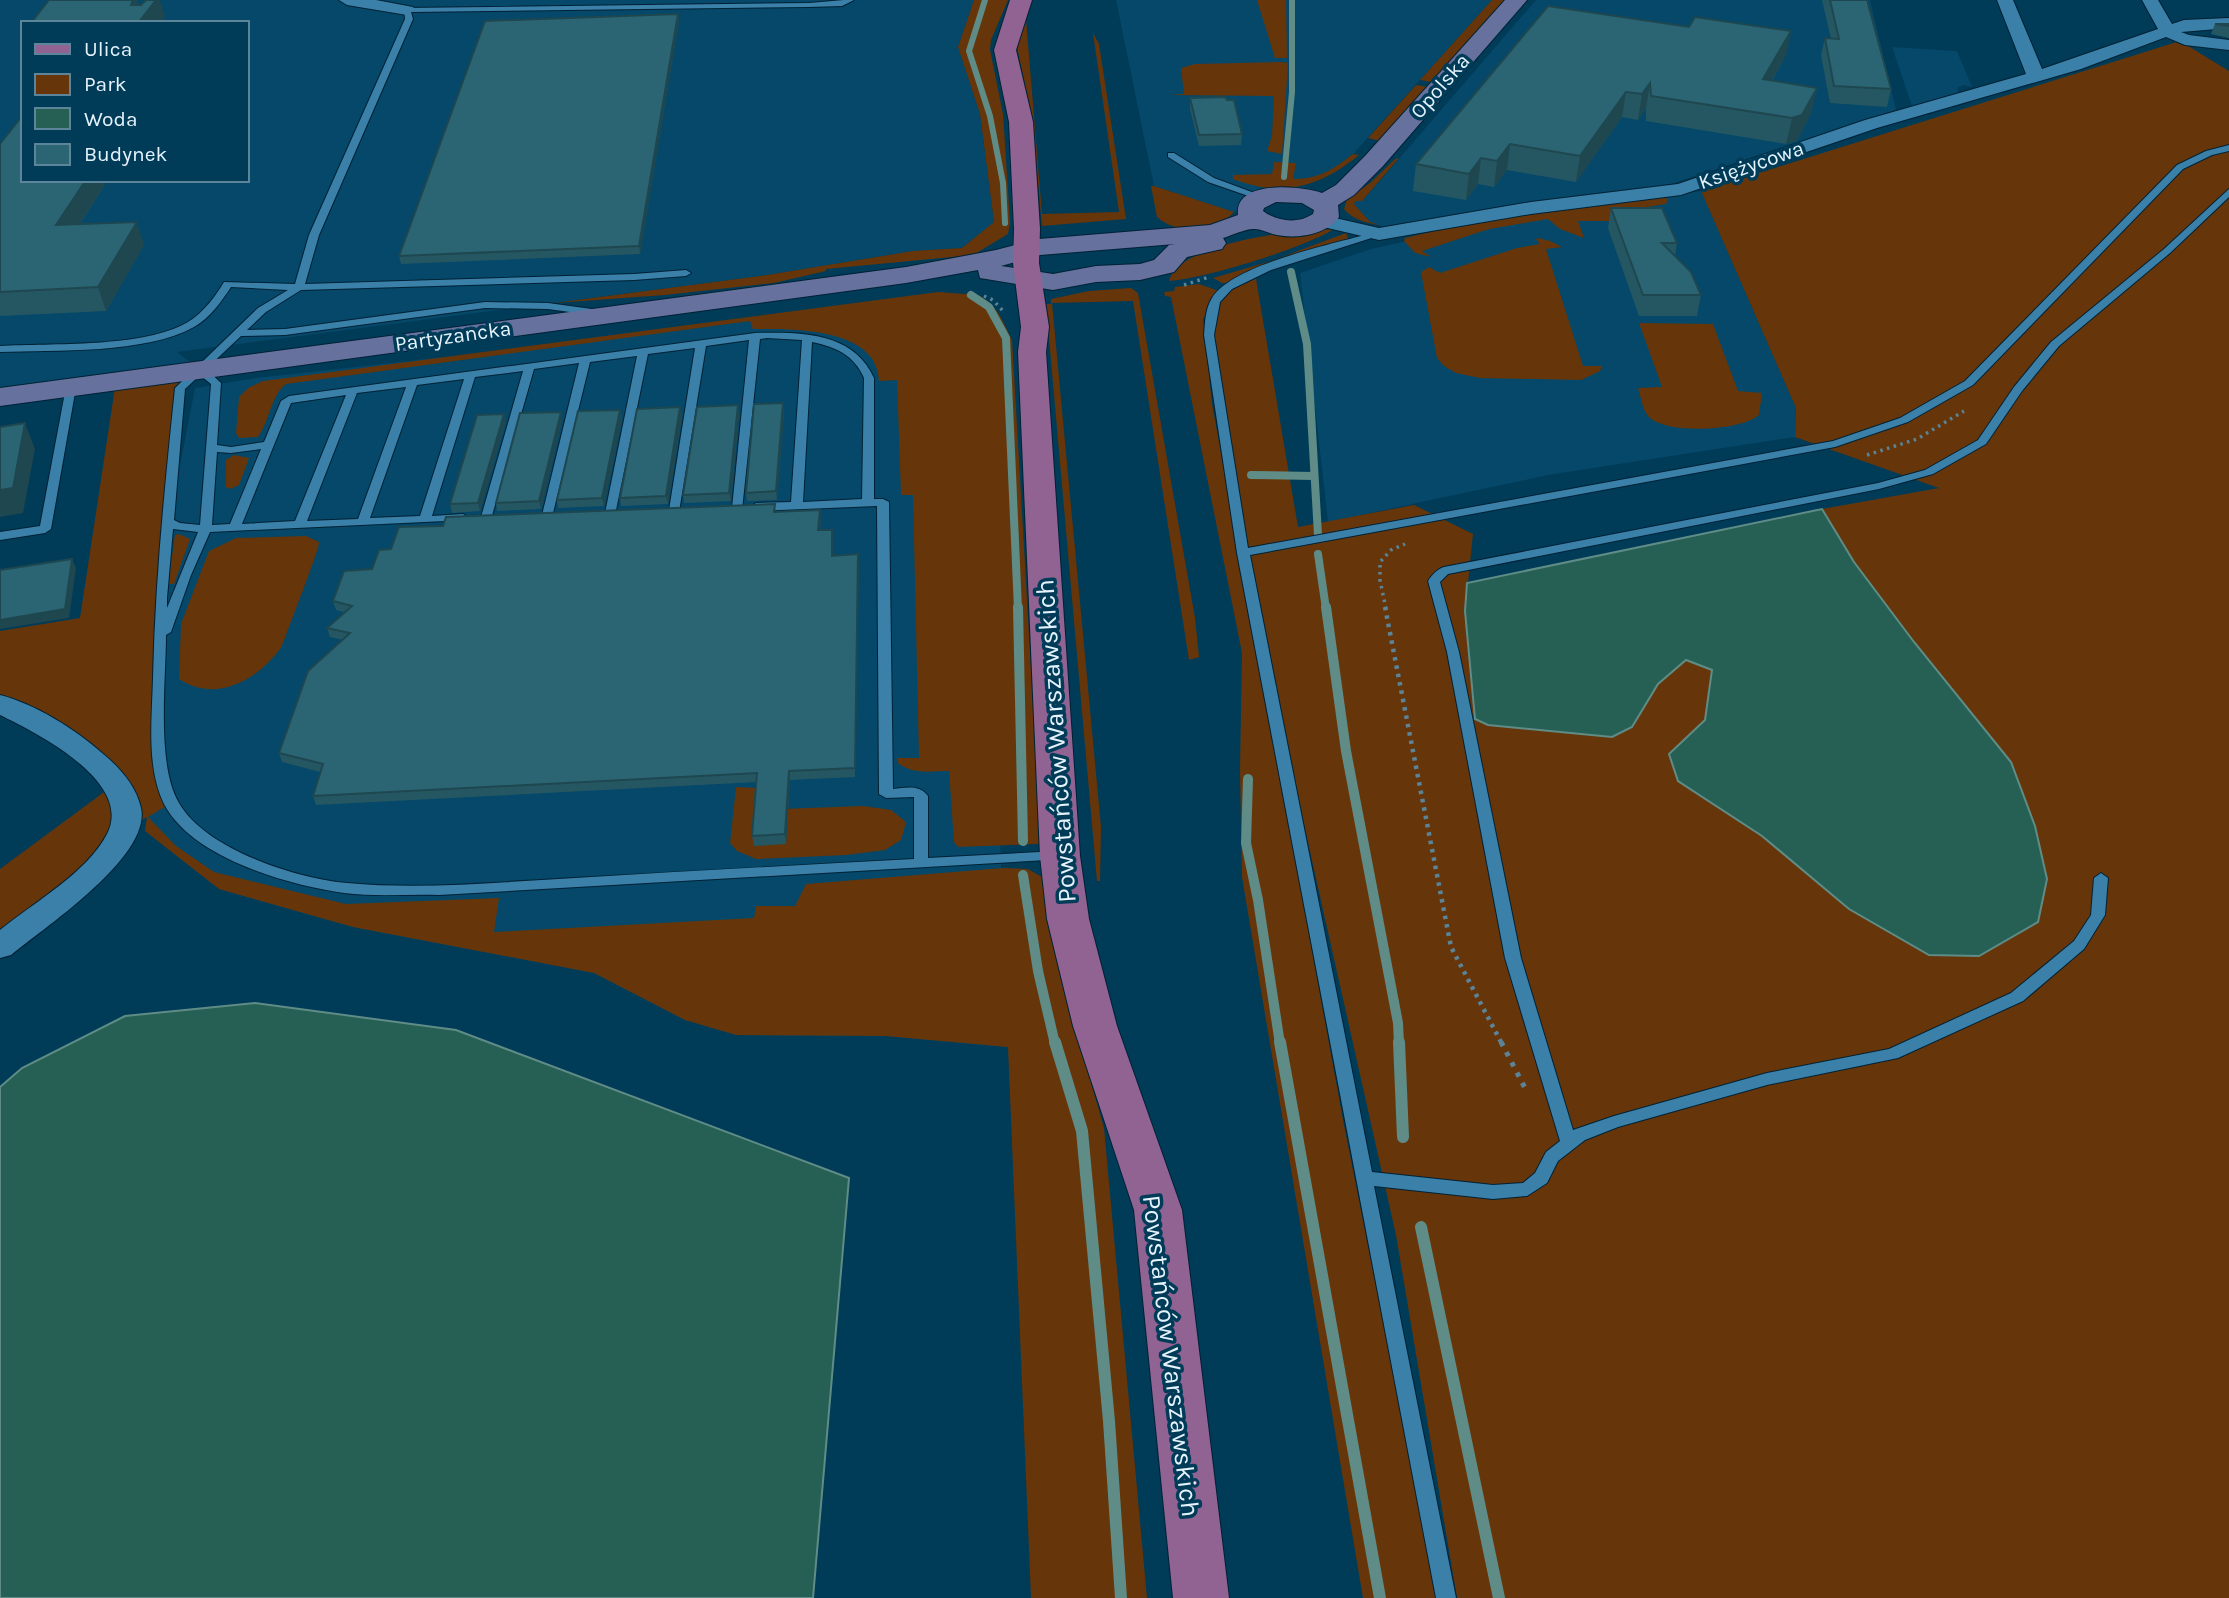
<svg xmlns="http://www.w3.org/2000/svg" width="2229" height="1598" viewBox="0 0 2229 1598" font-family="Karla,sans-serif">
  <rect width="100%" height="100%" fill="#003b58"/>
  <path fill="#054869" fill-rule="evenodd" d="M0,0h974l-16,47 22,67 14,109 -32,25 -49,3 -146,24 -590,77 22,17 -199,28zM23,23h224v157h-224z
    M1116,0h376l-139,154 -25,20 -17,5 -14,9 -44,7 -19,17 -80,-26z
    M1536,0h334l26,110 -228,75 -177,23 -107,19 -14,-5 -17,-18 3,-3h6l16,-18z
    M1892,47l65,4 15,36 -8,-2 -7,3 2,5 -47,13z
    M1701,191l95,217 -1,29 -247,38 -220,47 -28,-249 71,-24 146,-32z
    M815,311l168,82 25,654 -123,-11 -149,-1 -51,-15 -91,-47 -241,-46 -134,-38 -74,-58 16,-60 8,-249 26,-134 61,-10 288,-32z"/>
  <path fill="#66360a" d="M974,0h34l-17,40 -1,10 13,64 7,108 -2,12 -35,21 -147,14v2l-52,12 -109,12 -111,8 213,-28 146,-24 49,-3 32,-26 -14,-108 -22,-67z
    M1257,0h29l1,58h-12z
    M1492,0h14l-74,82 -12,-2z
    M1026,19l16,195 77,-2 -26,-179 6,11 27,175 -84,7 -10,-109 -15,-70z
    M2180,41l49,30v1527h-772l-61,-363 -153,-682 -32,-237 18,-28 26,-15 43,254 116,-22 59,29 -8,77 10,108 13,6 124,12 35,-34 11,-19 29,-24 25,10 -7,50 -36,34 9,27 84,55 285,43 -12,-53 -24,-64 -97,-120 -60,-80 -32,-53 117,-21 -144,-51 1,-29 -95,-217z
    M1281,62l7,1 -6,91 -15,-3 5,-15 2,-40 -105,-1 15,-1 -3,-26 14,-4z
    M1416,85l13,2 -49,54 -12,-3z
    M1353,154l6,1c-39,32 -78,43 -126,24v-4l39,-1 2,-12 22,1 -3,16c27,0 40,-10 60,-25z
    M1399,158l-37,43h-6l-2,3 16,18 9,3c-13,-2 -27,-6 -35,-16l3,-10 23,-16 25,-24z
    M1151,186h3l80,26c-19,21 -57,23 -77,5z
    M1658,196l10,3 -2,5 -32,5 -14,12h-42l6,17 -24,-9 -12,-10 -59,10 -67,22 9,6 -16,-4 -11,-12 1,-3 67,-16z
    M1334,229c-30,19 -130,50 -165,52 7,-29 76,-42 102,-46l-1,-2z
    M1346,233l2,5 -3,3 -116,42h-7l-9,-5 58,-17z
    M1538,238l12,3 12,6 -16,2 37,117h19l-2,5 -19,9 -101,-2 -24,-5 -12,-7 -7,-8 -16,-86 8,-5 11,6 77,-25 23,-4 -4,-5z
    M1199,284l20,7 -16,28 9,85 131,716 95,478h-75l-121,-721 -2,-106 2,-118 -71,-356 -6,-1 -1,-4 10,-1 1,-4z
    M1131,288l7,5 57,325 4,39 -10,3 -56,-359 -81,2 49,524 -1,54h-3l-51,-577h5v-5l38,-8z
    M938,292l28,2 4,-2c25,8 31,25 42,48l29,502 -3,2 -80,3 -4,-5 -5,-71c-18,0 -35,4 -51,-8v-5h21l-6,-263h-12l-4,-115 -18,1c-2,-54 -87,-52 -126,-52l-3,-8 -464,63c-15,11 -16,36 -28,53l-19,1 -3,-5 3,-36 9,-9 15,-7z
    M1639,323l74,1 25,67 24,2 -3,22c-19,16 -87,19 -108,4 -8,-6 -10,-21 -13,-31l24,-1z
    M199,369l-19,19 -22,341 13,74 -23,14 28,29 38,26 132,32 153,-6 -5,34 260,-14 2,-12h39l11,-22 197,-16 25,1 14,8 35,157 27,94 43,470h-116l-23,-551 -123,-11 -149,-1 -51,-15 -91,-47 -241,-46 -134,-38 -74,-58 2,-14 -22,13 -125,117v-78l115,-85 -115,-80v-73l80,-13 36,-237z
    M234,455l15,3 -10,27 -9,4 -4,-2v-27z
    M179,534l11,5 -16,45h-6l7,-49z
    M306,536l13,6 -1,6c-8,24 -17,47 -26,71 -4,9 -7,21 -12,30 -24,32 -65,54 -101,30l2,-55 28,-73 27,-13z
    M736,787l20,1 -2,22 11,1 -9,10 -2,24 27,-36 82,-3 28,4 15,12 -5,18 -16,10 -39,5 -90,4 -19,-8 -7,-8z"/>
  <path fill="#266054" stroke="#5f8c86" stroke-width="2" d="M1822,509l32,53 60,80 97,120 24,64 12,53 -9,43 -59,34 -50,-1 -80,-46 -87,-73 -84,-55 -9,-27 36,-34 7,-50 -26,-10 -28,24 -26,43 -20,10 -124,-12 -13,-6 -10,-108 2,-28z
    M255,1003l201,27 393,148 -36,420h-813v-511l22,-19 103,-52z"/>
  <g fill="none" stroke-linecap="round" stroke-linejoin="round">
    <path stroke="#5f8c86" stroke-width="6" d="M985,0l-16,51 21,65 13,67 2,40
      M1284,177l8,-85v-92"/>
    <path stroke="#5f8c86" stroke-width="8" d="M1291,272l16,72 11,191
      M971,295l18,12 17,31 12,271
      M1251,475l63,1
      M1318,554l8,55"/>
    <path stroke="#5f8c86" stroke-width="10" d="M1018,607l5,234
      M1326,607l20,144 52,272 1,21
      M1248,779l-2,64 12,57 22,144
      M1023,875l15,96 17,73"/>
    <path stroke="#5f8c86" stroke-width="12" d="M1055,1042l27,89 27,290 12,177
      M1280,1042l100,556
      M1399,1042l4,95
      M1421,1227l78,371"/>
    <defs>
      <path id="lane" d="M844,0h10l-12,6 -33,1 -398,5 2,7 -94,216 -14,49 329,-10 52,-4 5,3 -5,3 -52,4 -333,10 -35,22 -19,18 38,-1 200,-27 63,1 51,7 5,3 -5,3 -51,-7 -63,-1 -200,27 -44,1 -35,33 15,14 -4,62 14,2 33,-5 17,-41 8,-5 466,-63c44,-1 98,-2 119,45v121h9l6,3 4,287c13,-1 26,-5 35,7v62l131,-7 5,2 2,3 -2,3 -625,36c-31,-1 -64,2 -95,-2 -56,-8 -152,-35 -180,-89 -18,-37 -12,-86 -11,-126 2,-97 12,-193 22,-290l83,-80 30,-18 -57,-3c-10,15 -21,31 -37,40 -48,27 -139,23 -194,25v-6c51,-3 145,2 188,-24 15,-9 27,-25 36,-40l71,2 14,-49 96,-216 -1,-11 405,-5zM767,338l35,2 -11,162 -35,1 -6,4 6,4 121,-5 2,288 7,4 28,-1v62c-113,6 -226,12 -339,19 -76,4 -153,12 -228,5 -50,-4 -142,-34 -168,-80 -23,-38 -13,-123 -13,-168l5,-3 20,-57 19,-43 257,-12 2,-2 -6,-4 -31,2 43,-139 48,-6 -42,146 6,4 4,-2 43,-150 45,-6 -37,152 6,4 4,-2 38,-155 47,-6 -32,157 2,2h8l33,-161 47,-6 -26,162 6,4 4,-2 27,-166 43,-6 -17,168 2,2h8l18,-171zM812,342c24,5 42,13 52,36l-2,121 -59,3zM200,375l11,9 -11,141 -20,-2 -6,-3 11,-131zM464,379l-44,137 -50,2 47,-133zM406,387l-48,132 -51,2 50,-128zM346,395l-51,126 -53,3 49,-121zM261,449l-31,75 -18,1 5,-73 14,1zM173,529l25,3 -31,76v-10z
        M2229,145v6l-17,4 -29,14 -210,216 -65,37 -73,25 -585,108 122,617 121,13 30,-2 12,-10 11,-21 14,-11 -55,-183 -58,-306 -19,-71c4,-6 9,-12 16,-14l434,-84 47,-13 53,-30 36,-53 37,-45 113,-93 65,-60v8l-59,56 -111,93 -37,45 -36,53 -53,30 -54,15 -431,85 -8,8 19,70 62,306 52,172 41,-14 153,-43 122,-24 122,-56 63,-52 17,-26 3,-37 7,-5 7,5 -3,37 -21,34 -61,52 -125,57 -131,27 -149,42 -33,13 -27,21 -11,22 -20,13 -34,3 -119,-13 82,412h-20l-199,-1045 -33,-218c1,-12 1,-26 8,-37 21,-34 125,-55 164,-66l8,2 -113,36 -39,19 -12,13 -6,33 34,213 585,-107 67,-23 65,-37 212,-216 29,-14z
        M1168,153h6l40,25 54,20 -8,2 -52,-18 -40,-25z
        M71,384l5,3 -25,142 -6,4 -45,7v-8l40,-6 26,-139z"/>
      <path id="street" d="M339,0h37l37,7 2,3 -8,5 -60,-10z
        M1997,0h16l29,69 116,-40 -16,-29h16l14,24 12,-4 45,-2v10l-48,4 8,3 40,5v10l-44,-5 -19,-8 -85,32 -204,59 -196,67 -150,19 -152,26 -64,-15 -3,-4 3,-4 7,-2 57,13 152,-26 147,-18 187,-64 161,-46z
        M0,695c35,9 75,34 102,58 17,14 34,32 39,55 11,48 -97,120 -130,147l-11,3v-28c33,-27 87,-57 107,-96 27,-52 -70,-101 -107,-119z"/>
      <path id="secondary" d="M1505,0h22l-144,166 -29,29 -16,10 1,12c-13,18 -42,22 -62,18 -7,-1 -15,-6 -22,-6 -8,-1 -23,6 -32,9l3,5 -4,6 -35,8 -13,15 -34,8 -44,2 -43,8 -73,-12 -2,-8 -72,13 -906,123v-18l906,-121 90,-17 43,-11 171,-14 28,-10c-4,-36 63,-29 84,-22l14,-8 29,-29zM1276,202l26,1 12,7 -1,4c-15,10 -35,8 -50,-3l1,-3zM1175,244l-6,1 -15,15 -14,4 -44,2 -43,8 -52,-8 39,-11z"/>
      <path id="primary" d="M1010,0h22l-16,50 17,72 7,107 -1,34 10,64 -3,25 34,504 9,63 28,107 65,184 47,388h-56l-39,-388 -61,-184 -26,-107 -7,-63 -22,-504 3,-25 -8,-64 1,-34 -5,-107 -15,-72z"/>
    </defs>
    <use href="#lane" stroke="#002135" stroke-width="2"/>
    <use href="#street" stroke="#002135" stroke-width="2"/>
    <use href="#secondary" stroke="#002135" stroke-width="2"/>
    <use href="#primary" stroke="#002135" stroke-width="2"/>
    <path stroke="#5b8499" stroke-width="3.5" stroke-dasharray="2.5 4.5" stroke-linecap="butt" d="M1184,285l25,-8
      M984,296l9,4 10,11
      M1867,455l50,-16 47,-28
      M1386,609l-6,-29v-18l11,-12 14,-6"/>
    <path stroke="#5b8499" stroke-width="4.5" stroke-dasharray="3.5 5" stroke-linecap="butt" d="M1385,607l66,340 51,97"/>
    <path stroke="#5b8499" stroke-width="5" stroke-dasharray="4.5 7" stroke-linecap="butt" d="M1501,1042l24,46"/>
    <use href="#lane" fill="#3b80a8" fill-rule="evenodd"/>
    <use href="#street" fill="#3b80a8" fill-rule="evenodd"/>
    <use href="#secondary" fill="#66729d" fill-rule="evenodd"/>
    <use href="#primary" fill="#916392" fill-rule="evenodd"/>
  </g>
  <path fill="#255763" d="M1822,0h45l24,89 -4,18 -57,-4 -9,-48 4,-17 6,1z
    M678,14l1,7 -39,233 -239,10 -2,-8z
    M2215,24h14v14l-18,-4z
    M1689,27l102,4 -5,24 -14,26 45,7 -6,25 -14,28 -11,3 -140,-23v-13l-8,12 -16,-3 -46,65 -69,-12 -13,17 -16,-3 -12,16 -53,-9 3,-27z
    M1190,98l37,2 15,34 -1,11 -42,1 -9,-37z
    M0,144l108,36 -28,44 64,21 -38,66 -106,5z
    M1611,208l66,35 -2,13 26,39 -4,21h-58l-31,-88z
    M783,403l1,9 -7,88 -30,1 -1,-8z
    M620,410l2,8 -18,88 -46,2 -1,-8z
    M739,413l-8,88 -47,2 -1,-8z
    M504,414l1,9 -25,88 -28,2 -2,-9z
    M682,416l-14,88 -47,2 -1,-8z
    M562,420l-21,89 -44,2 -1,-8z
    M776,512l45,6 -1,12 13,8v18l25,-2 1,9 -4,214 -65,3 -4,64 -32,2 -2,-10 5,-54 -441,23 -3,-9 7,-24 -38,-10 -3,-9 64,-113 -13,-3 -3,-9 17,-16 -8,-2 -3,-9 39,-32 19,-20z"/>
  <path fill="#1e4750" d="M127,0h10l2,8 17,-8h4l5,16 -5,7h-23z
    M678,14l1,7 -39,233 -1,-8z
    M1791,31l-5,24 -28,49 5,-25z
    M1650,83l-4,25 -8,12 4,-26z
    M1817,88l-6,25 -14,28 -11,3 6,-26z
    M1626,92l-4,25 -46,65 4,-26z
    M1510,144l-3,26 -13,17 3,-26z
    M1481,158l-3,26 -12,16 3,-26z
    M86,180h22l-44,68 -8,-23z
    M137,222l7,23 -38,66 -8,-24z
    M783,403l1,9 -7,88 -1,-9z
    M738,405l1,8 -8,88 -2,-8z
    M680,407l2,9 -14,88 -2,-8z
    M620,410l2,8 -18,88 -2,-8z
    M561,412l1,8 -21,89 -2,-8z
    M504,414l1,9 -25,88 -2,-8z
    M25,423l10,26 -12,64 -23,4v-27z
    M820,510l1,8 -2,21 -1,-9z
    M858,554l1,9 -4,214v-9z
    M72,559l4,9 -7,50 -69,11v-9z
    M789,771l1,9 -4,64 -1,-10z"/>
  <path fill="#2b6573" stroke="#1e4750" stroke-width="2" d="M49,0h84l-2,5h10l5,-5h10l-18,23h-107z
    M1830,0h37l24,89 -57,-3 -9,-48 14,1z
    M1548,6l141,21 6,-10 96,14 -28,48 54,9 -15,27 -10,3 -141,-22 -1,-13 -8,11 -16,-2 -46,64 -70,-12 -13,17 -16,-3 -12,16 -53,-10z
    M678,14l-39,232 -240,10 86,-235z
    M2215,24h14v2z
    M1225,97l2,3h7l8,34 -43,1 -9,-37z
    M23,115v65h63l-30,45 81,-3 -39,65 -98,5v-148z
    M1611,208h51l15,35h-15l29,29 10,23h-58z
    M783,403l-7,88 -30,2 8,-89z
    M738,405l-9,88 -46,2 14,-88z
    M680,407l-14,89 -46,2 17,-89z
    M620,410l-18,88 -45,2 21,-89z
    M561,412l-22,89 -43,2 24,-90z
    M504,414l-26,89 -28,1 27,-89z
    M25,423l-12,65 -13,2v-63z
    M775,504l-1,8 46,-2 -2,20h14v26l26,-2 -3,214 -66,3 -4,63 -33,2 5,-63 -444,23 10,-32 -44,-11 29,-82 42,-38 -23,-5 25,-22 -19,-5 11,-30 28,-2 7,-19 12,-1 8,-22 44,-1 3,-9z
    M72,559l-7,50 -65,11v-50z"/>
  <g text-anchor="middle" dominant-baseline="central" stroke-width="7" stroke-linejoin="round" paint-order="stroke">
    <g font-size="21" fill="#e5f3fc" stroke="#003b58">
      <text transform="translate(1440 86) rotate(-49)">Opolska</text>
      <text transform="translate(1751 165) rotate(-19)">Księżycowa</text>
      <text transform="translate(453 336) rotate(-8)">Partyzancka</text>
    </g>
    <g font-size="26" fill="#e5f3fc" stroke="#003b58">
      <text transform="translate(1056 741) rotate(-94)">Powstańców Warszawskich</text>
      <text transform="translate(1171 1356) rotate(83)">Powstańców Warszawskich</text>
    </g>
  </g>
  <rect x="21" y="21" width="228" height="161" fill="#003b58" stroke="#5c859a" stroke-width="2"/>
  <rect x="35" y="44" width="35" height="10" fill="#916392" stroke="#5c859a" stroke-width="2"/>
  <text x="84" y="56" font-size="21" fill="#e5f3fc">Ulica</text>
  <rect x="35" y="74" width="35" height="21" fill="#66360a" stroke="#5c859a" stroke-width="2"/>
  <text x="84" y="91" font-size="21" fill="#e5f3fc">Park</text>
  <rect x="35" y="108" width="35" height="21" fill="#266054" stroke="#5c859a" stroke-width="2"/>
  <text x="84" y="126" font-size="21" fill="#e5f3fc">Woda</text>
  <rect x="35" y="144" width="35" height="21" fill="#2b6573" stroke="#5c859a" stroke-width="2"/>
  <text x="84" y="161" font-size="21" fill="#e5f3fc">Budynek</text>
</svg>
